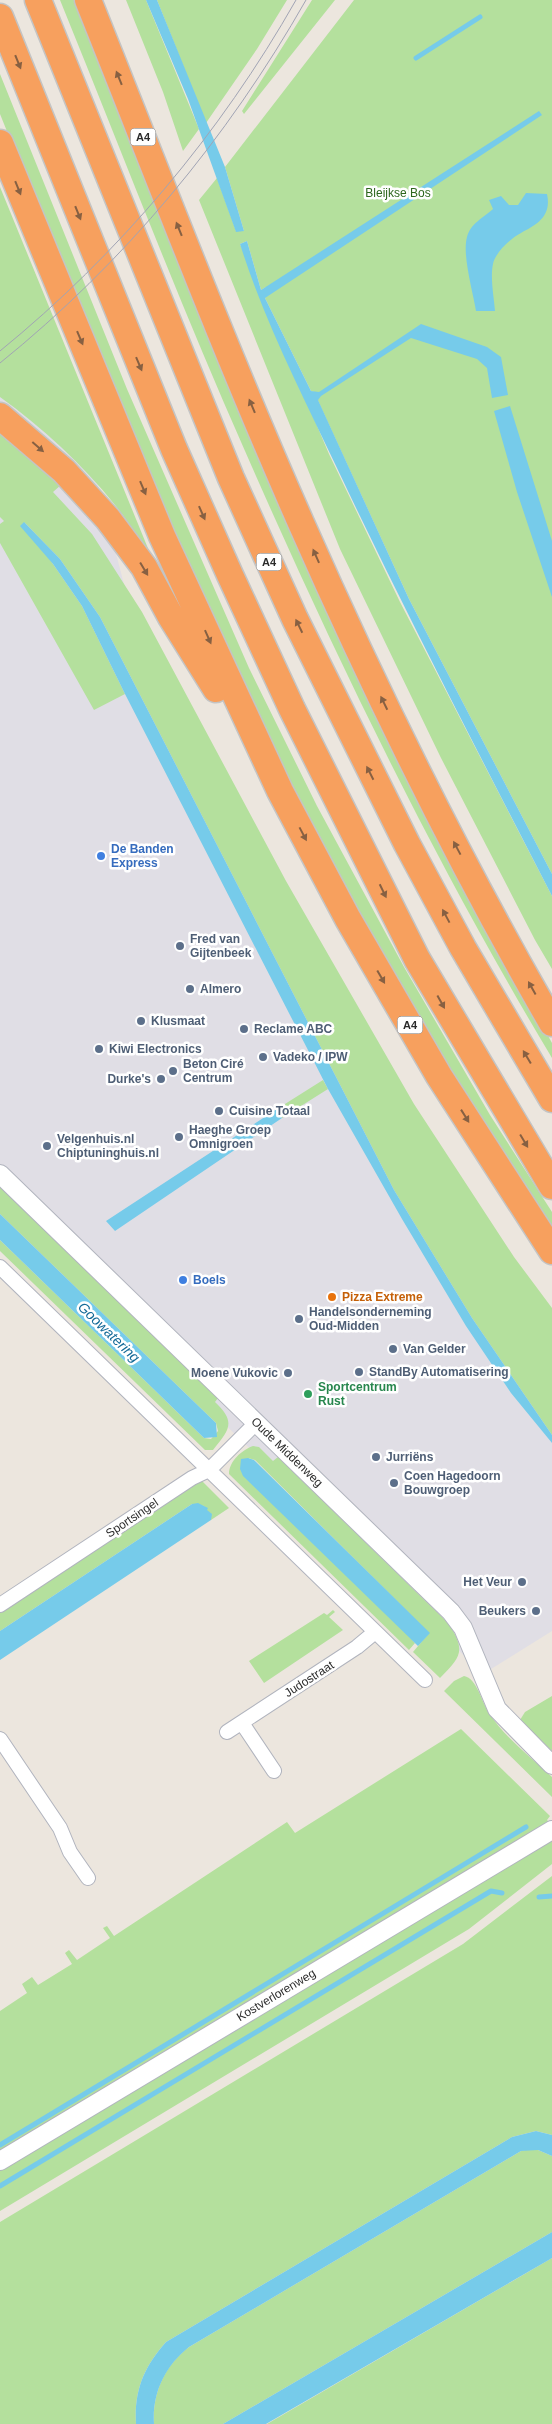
<svg xmlns="http://www.w3.org/2000/svg" width="552" height="2424" viewBox="0 0 552 2424" font-family="Arial,sans-serif">
  <rect width="100%" height="100%" fill="#ece6de"/>
  <path fill="#e0dee5" d="M0,250l89,200 60,230 403,719v232l-69,43 -483,-467z"/>
  <path fill="#b4e09d" d="M60,0h18l427,957 47,86v15c-117,-195 -216,-399 -307,-607 -66,-149 -124,-301 -185,-451z
    M126,0h20l53,129 -16,22 -20,-59z
    M157,0h130l-30,49 -51,74z
    M312,0h23l-91,114 -2,-3z
    M354,0h198v874l-143,-275 -95,-207 -3,-1 -46,-93 1,-11 -5,3 -14,-49 -7,3 89,210 71,148 152,294v73l-17,-29 -94,-182 -101,-209 -141,-349 18,-22 19,53h8l-19,-64z
    M0,74l127,315 122,279 68,138 87,161 86,148 62,97v21l-140,-223 -108,-198 -67,-134 -138,-318 -99,-246z
    M0,187l154,376c-13,-19 -24,-40 -39,-58 -33,-41 -72,-77 -115,-108z
    M0,433l61,52 -8,7 39,42 50,78 144,269 128,223 100,153 38,51v127l-80,-117 -78,-128 -294,-573 -40,-58 -36,-37 58,84 43,88 -31,16 -94,-167v-19l4,-3 -4,-4z
    M323,1080l5,9 -46,29 -5,-9z
    M0,1187l218,211 -3,4c21,20 15,27 -2,48h-8l-205,-199v-11l204,198 7,1 7,-8 -2,-8 -216,-209z
    M253,1446l6,1 14,14 5,-4 171,167c17,27 12,33 -9,54l-27,-26 16,-19 -174,-173 -7,-2 167,185 -6,7 -180,-176c0,-13 13,-24 24,-28z
    M198,1481h4l27,27 -18,12 -7,-14 -12,-2 -192,127v-18z
    M333,1610l2,2 -6,5 14,13 -79,53 -15,-22 75,-48 3,2z
    M464,1676c13,2 18,27 25,37 16,25 42,44 63,64v20l-108,-106 10,-10z
    M552,1696v55l-32,-31 5,-8z
    M461,1729l89,87 -3,4 3,3 -550,330v-142l27,-18 -5,-9 10,-7 6,8 34,-21 -7,-11 4,-3 8,10 33,-22 -7,-10 4,-2 7,10 173,-114 8,11z
    M552,1837v27l-83,65 -469,282v-43z
    M552,1876v259l-16,-4 -24,6 -346,205c-22,25 -32,48 -30,82h-136v-202l463,-278z
    M530,2149l8,1 14,6v76l-329,192h-69c-2,-31 11,-59 35,-77l332,-196z
    M552,2258v166h-285z"/>
  <path fill="#76cbea" d="M146,0h11l68,167 19,64 -8,1 -48,-133z
    M539,111l3,4 -277,183 46,93 8,1 102,-68 66,23 14,10 7,38 -16,3 -5,-30 -10,-9 -66,-21 -90,58 -3,4 91,199 143,275v22c-73,-142 -147,-284 -215,-428 -35,-74 -72,-145 -97,-224l7,-3 14,49z
    M526,193l21,1c5,23 -11,31 -26,39 -10,5 -26,20 -28,31 -3,14 1,33 2,47h-19c-3,-19 -14,-56 -9,-74 3,-13 17,-20 26,-28l-4,-9 12,-4 8,9h9z
    M510,406l42,135v56l-35,-105 -23,-81z
    M24,522l36,37 40,58 294,573 78,128 80,117v8l-41,-50 -45,-67 -64,-107 -74,-130 -203,-395 -43,-88 -29,-42 -33,-38z
    M277,1109l5,9 -167,113 -9,-10z
    M0,1214l216,209 1,14 -13,1 -204,-198z
    M248,1458l6,2 176,173 -12,13 -175,-170 -3,-7 1,-10z
    M198,1503l10,5 -1,2 5,4 -1,6 -211,140v-29l192,-127z
    M536,2131l16,4v21l-14,-6 -17,1 -332,196c-24,19 -37,46 -35,77h-18c-2,-34 8,-57 30,-82l346,-205z
    M552,2232v26l-5,3 -281,163h-43z"/>
  <g fill="none" stroke-linecap="round" stroke-linejoin="round">
    <path stroke="#76cbea" stroke-width="5" d="M416,58l64,-41
      M539,1897l13,-1
      M0,2145l526,-318
      M0,2186l491,-295 11,2"/>
    <defs>
      <path id="minor" d="M0,1267l425,413
        M0,1605l192,-127 17,-8 47,-47
        M242,1723l32,48
        M227,1732l130,-85 18,-15
        M0,1739l60,89 10,24 18,26"/>
      <path id="tertiary" d="M0,1174l451,438 12,16 34,81 55,56
        M0,2161l552,-331"/>
      <path id="motorway" d="M38,0l193,478 64,141 112,225 56,104 89,151
        M88,0c70,175 137,351 213,523 75,170 158,339 251,500
        M0,17l174,432 56,126 62,134 125,250 135,227
        M0,143l162,393 118,255 68,128 91,157 113,175
        M0,416l64,55 44,48 36,48 27,50 45,72"/>
    </defs>
    <use href="#minor" stroke="#b1b4be" stroke-width="16"/>
    <use href="#tertiary" stroke="#b1b4be" stroke-width="20"/>
    <use href="#motorway" stroke="#c4c4c4" stroke-width="29"/>
    <use href="#minor" stroke="#fff" stroke-width="14"/>
    <use href="#tertiary" stroke="#fff" stroke-width="18"/>
    <use href="#motorway" stroke="#f7a05e" stroke-width="26"/>
    <path stroke="#a1a4b4" stroke-width="1" d="M0,351c119,-97 220,-217 296,-351
      M0,363c124,-100 227,-224 306,-363"/>
  </g>
  <defs><path id="oneway-solid" d="M-6-.8H1V-3.2L6.5 0L1 3.2V.8H-6Z" transform="scale(1.25)"/></defs>
  <g fill="#876042">
    <use href="#oneway-solid" transform="translate(18 62) rotate(68)"/>
    <use href="#oneway-solid" transform="translate(119 78) rotate(-112)"/>
    <use href="#oneway-solid" transform="translate(18 188) rotate(68)"/>
    <use href="#oneway-solid" transform="translate(78 213) rotate(68)"/>
    <use href="#oneway-solid" transform="translate(179 229) rotate(-112)"/>
    <use href="#oneway-solid" transform="translate(80 338) rotate(67)"/>
    <use href="#oneway-solid" transform="translate(139 364) rotate(67)"/>
    <use href="#oneway-solid" transform="translate(252 406) rotate(-113)"/>
    <use href="#oneway-solid" transform="translate(38 447) rotate(41)"/>
    <use href="#oneway-solid" transform="translate(143 488) rotate(67)"/>
    <use href="#oneway-solid" transform="translate(202 513) rotate(66)"/>
    <use href="#oneway-solid" transform="translate(316 556) rotate(-114)"/>
    <use href="#oneway-solid" transform="translate(144 569) rotate(59)"/>
    <use href="#oneway-solid" transform="translate(299 626) rotate(-116)"/>
    <use href="#oneway-solid" transform="translate(208 637) rotate(66)"/>
    <use href="#oneway-solid" transform="translate(384 703) rotate(-116)"/>
    <use href="#oneway-solid" transform="translate(370 773) rotate(-117)"/>
    <use href="#oneway-solid" transform="translate(303 834) rotate(62)"/>
    <use href="#oneway-solid" transform="translate(457 848) rotate(-118)"/>
    <use href="#oneway-solid" transform="translate(383 891) rotate(64)"/>
    <use href="#oneway-solid" transform="translate(446 916) rotate(-118)"/>
    <use href="#oneway-solid" transform="translate(381 977) rotate(60)"/>
    <use href="#oneway-solid" transform="translate(532 988) rotate(-119)"/>
    <use href="#oneway-solid" transform="translate(441 1002) rotate(61)"/>
    <use href="#oneway-solid" transform="translate(527 1057) rotate(-121)"/>
    <use href="#oneway-solid" transform="translate(465 1116) rotate(58)"/>
    <use href="#oneway-solid" transform="translate(524 1141) rotate(59)"/>
  </g>
  <g fill="#3f7fe0" stroke="#fff" stroke-width="2">
    <circle cx="101" cy="856" r="5"/>
    <circle cx="183" cy="1280" r="5"/>
  </g>
  <g fill="#5c6f8a" stroke="#fff" stroke-width="2">
    <circle cx="180" cy="946" r="5"/>
    <circle cx="190" cy="989" r="5"/>
    <circle cx="141" cy="1021" r="5"/>
    <circle cx="244" cy="1029" r="5"/>
    <circle cx="99" cy="1049" r="5"/>
    <circle cx="263" cy="1057" r="5"/>
    <circle cx="173" cy="1071" r="5"/>
    <circle cx="161" cy="1079" r="5"/>
    <circle cx="219" cy="1111" r="5"/>
    <circle cx="179" cy="1137" r="5"/>
    <circle cx="47" cy="1146" r="5"/>
    <circle cx="299" cy="1319" r="5"/>
    <circle cx="393" cy="1349" r="5"/>
    <circle cx="359" cy="1372" r="5"/>
    <circle cx="288" cy="1373" r="5"/>
    <circle cx="376" cy="1457" r="5"/>
    <circle cx="394" cy="1483" r="5"/>
    <circle cx="522" cy="1582" r="5"/>
    <circle cx="536" cy="1611" r="5"/>
  </g>
  <circle fill="#e8710a" stroke="#fff" stroke-width="2" cx="332" cy="1297" r="5"/>
  <circle fill="#2e9e5b" stroke="#fff" stroke-width="2" cx="308" cy="1394" r="5"/>
  <g text-anchor="middle" dominant-baseline="central" stroke-width="5" stroke-linejoin="round" paint-order="stroke">
    <g fill="#fff" stroke="#6b6b6b" stroke-width="1">
      <rect x="130.5" y="128.5" width="25" height="17" rx="4"/>
      <rect x="256.5" y="553.5" width="25" height="17" rx="4"/>
      <rect x="397.5" y="1016.5" width="25" height="17" rx="4"/>
    </g>
    <g font-size="11" font-weight="bold" fill="#2b2b2b">
      <text x="143" y="137">A4</text>
      <text x="269" y="562">A4</text>
      <text x="410" y="1025">A4</text>
    </g>
    <g font-size="12" fill="#2d661d" stroke="#fff">
      <text x="398" y="193">Bleijkse Bos</text>
    </g>
    <g font-size="12" font-weight="bold" fill="#366cbe" stroke="#fff" text-anchor="start">
      <text x="111" y="849">De Banden<tspan x="111" dy="14">Express</tspan></text>
      <text x="193" y="1280">Boels</text>
    </g>
    <g font-size="12" font-weight="bold" fill="#4e5e75" stroke="#fff" text-anchor="start">
      <text x="190" y="939">Fred van<tspan x="190" dy="14">Gijtenbeek</tspan></text>
      <text x="200" y="989">Almero</text>
      <text x="151" y="1021">Klusmaat</text>
      <text x="254" y="1029">Reclame ABC</text>
      <text x="109" y="1049">Kiwi Electronics</text>
      <text x="273" y="1057">Vadeko / IPW</text>
      <text x="183" y="1064">Beton Ciré<tspan x="183" dy="14">Centrum</tspan></text>
      <text x="151" y="1079" text-anchor="end">Durke's</text>
      <text x="229" y="1111">Cuisine Totaal</text>
      <text x="189" y="1130">Haeghe Groep<tspan x="189" dy="14">Omnigroen</tspan></text>
      <text x="57" y="1139">Velgenhuis.nl<tspan x="57" dy="14">Chiptuninghuis.nl</tspan></text>
      <text x="309" y="1312">Handelsonderneming<tspan x="309" dy="14">Oud-Midden</tspan></text>
      <text x="403" y="1349">Van Gelder</text>
      <text x="369" y="1372">StandBy Automatisering</text>
      <text x="278" y="1373" text-anchor="end">Moene Vukovic</text>
      <text x="386" y="1457">Jurriëns</text>
      <text x="404" y="1476">Coen Hagedoorn<tspan x="404" dy="14">Bouwgroep</tspan></text>
      <text x="512" y="1582" text-anchor="end">Het Veur</text>
      <text x="526" y="1611" text-anchor="end">Beukers</text>
    </g>
    <g font-size="12" font-weight="bold" fill="#c56008" stroke="#fff" text-anchor="start">
      <text x="342" y="1297">Pizza Extreme</text>
    </g>
    <g font-size="12" font-weight="bold" fill="#27864d" stroke="#fff" text-anchor="start">
      <text x="318" y="1387">Sportcentrum<tspan x="318" dy="14">Rust</tspan></text>
    </g>
    <g font-size="12" fill="#2b2b2b" stroke="#fff">
      <text transform="translate(287 1452) rotate(44)">Oude Middenweg</text>
      <text transform="translate(132 1518) rotate(-34)">Sportsingel</text>
      <text transform="translate(309 1679) rotate(-33)">Judostraat</text>
      <text transform="translate(276 1995) rotate(-31)">Kostverlorenweg</text>
    </g>
    <g font-size="14" font-style="italic" fill="#136a97" stroke="#fff">
      <text transform="translate(109 1332) rotate(44)">Goowatering</text>
    </g>
  </g>
</svg>
